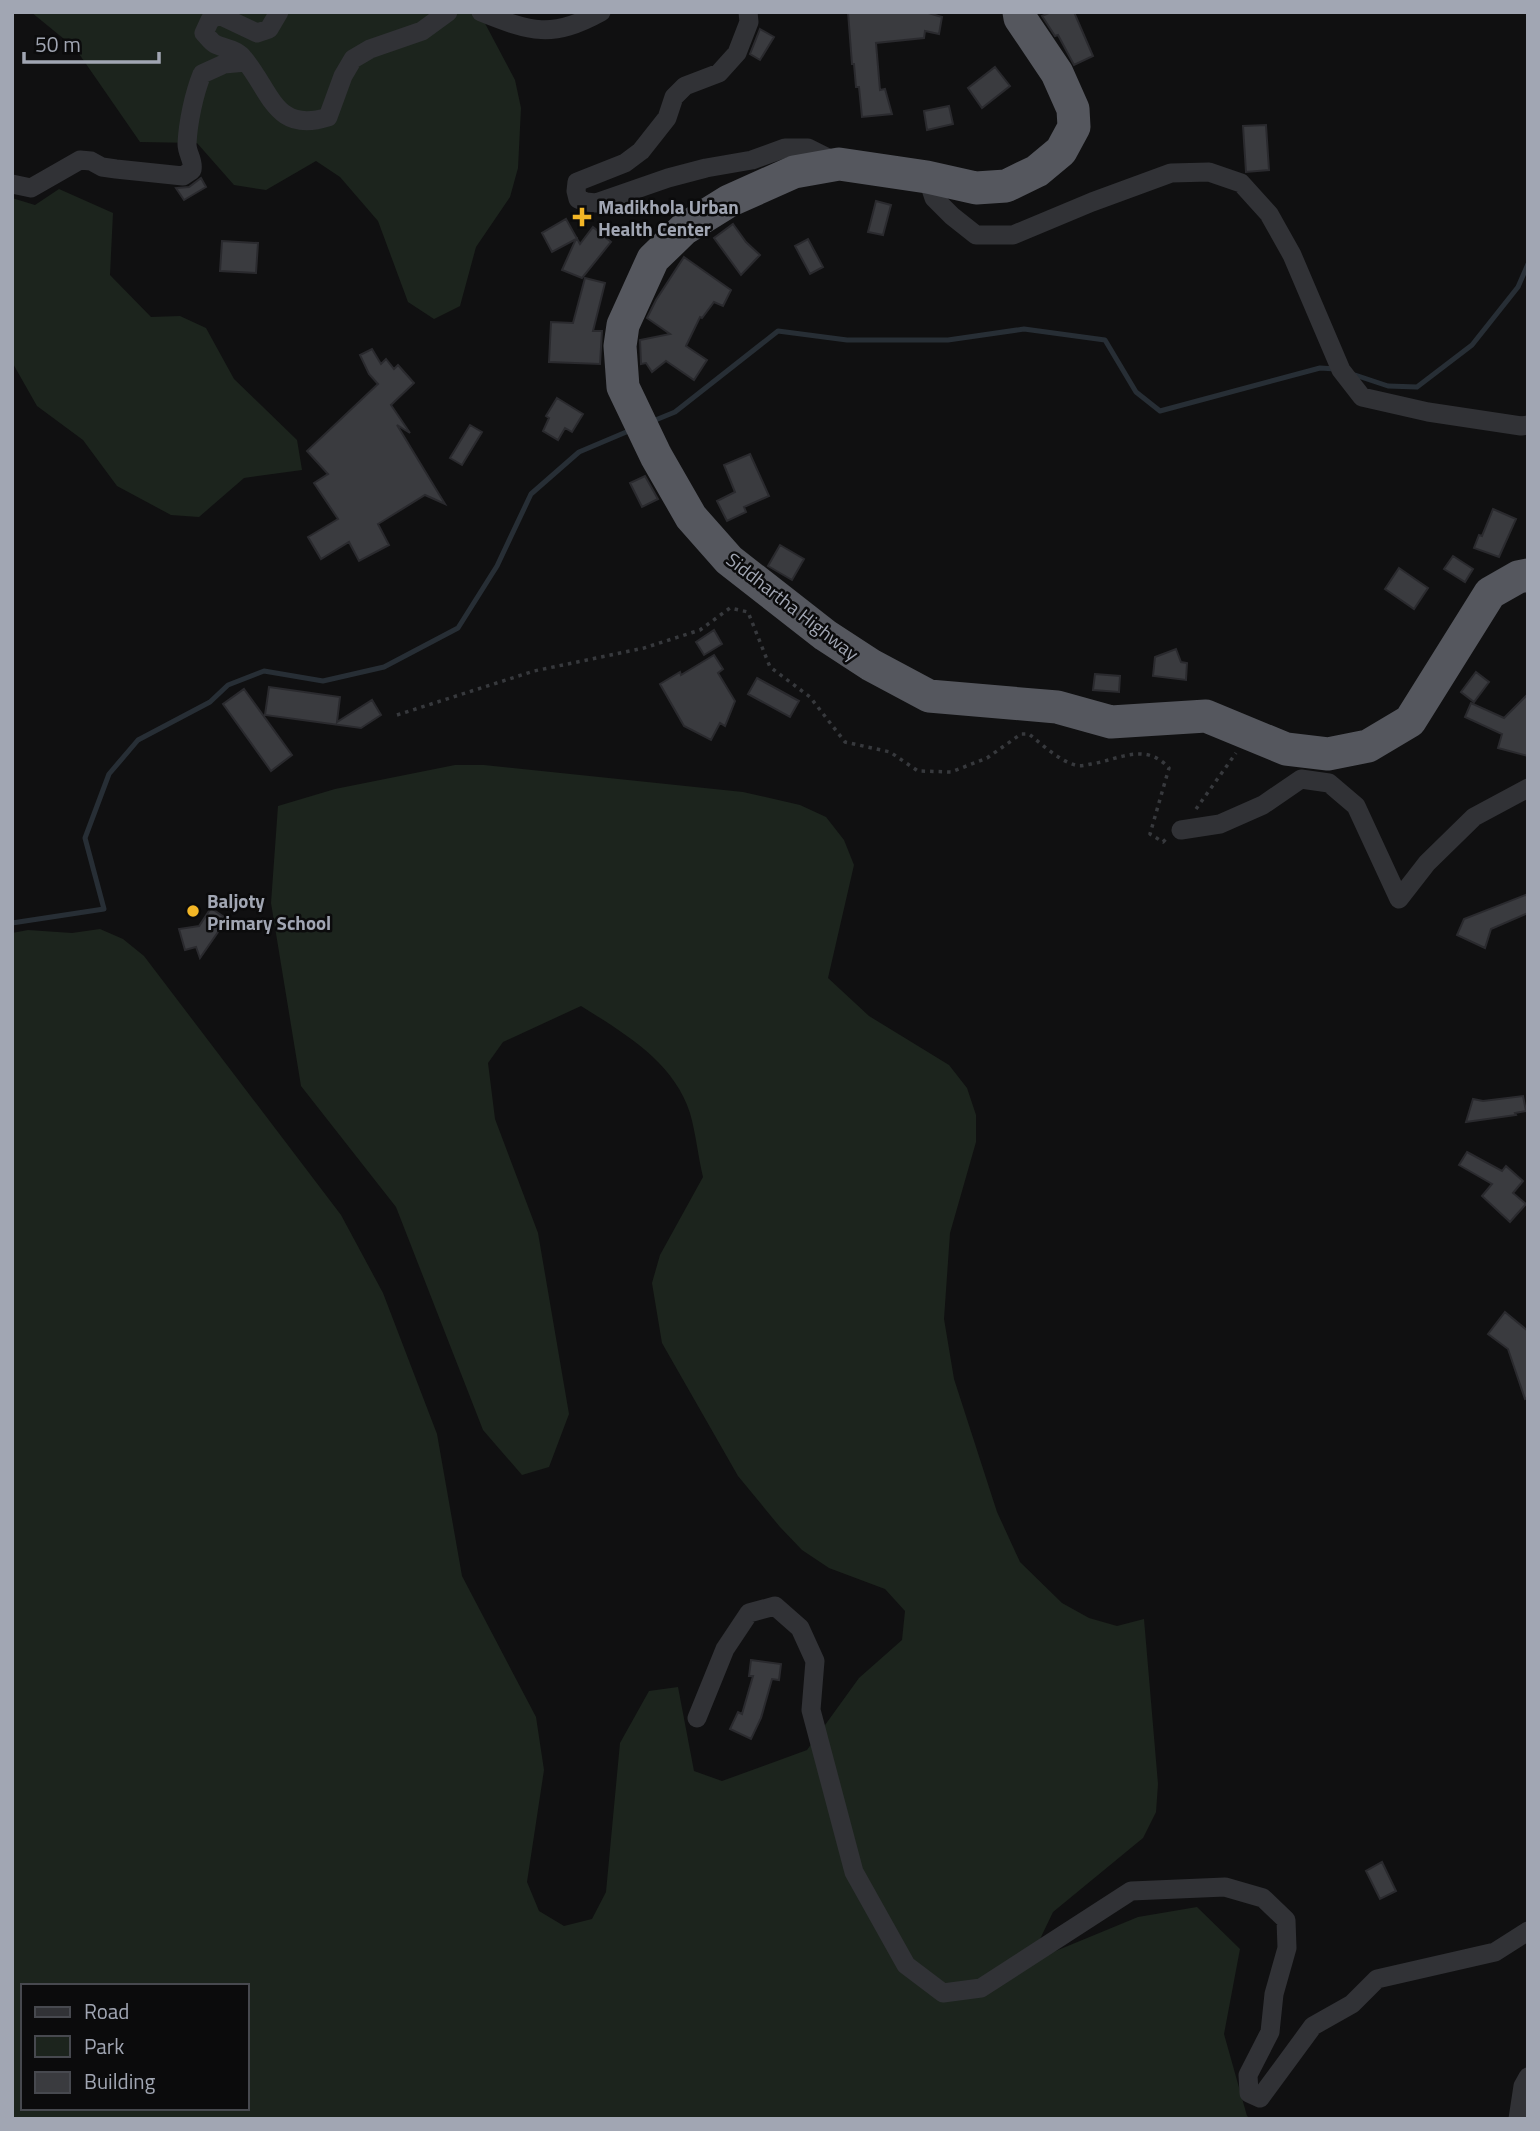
<svg xmlns="http://www.w3.org/2000/svg" width="1540" height="2131" viewBox="0 0 1540 2131" font-family="'Titillium Web',sans-serif">
  <rect width="100%" height="100%" fill="#101011"/>
  <path fill="#1c241d" fill-rule="evenodd" d="M31,12h448l36,68 6,28 -3,60 -8,29 -34,50 -16,59 -26,13 -26,-17 -30,-81 -38,-44 -24,-16 -50,29 -32,-5 -37,-42 -57,-1 -65,-94z
    M59,189l54,24 -3,62 41,42 29,-1 26,12 28,51 63,61 5,30 -58,8 -45,39 -28,-2 -54,-29 -34,-46 -46,-34 -25,-44v-164l23,7z
    M455,765h29l259,27 57,13 26,12 18,23 10,25 -26,113 41,38 80,49 18,23 9,27v27l-26,91 -6,86 10,60 43,133 23,50 42,41 27,15 28,8 27,-7 14,165 -2,28 -13,26 -90,74 -24,50 109,-45 59,-10 43,42 -16,85 23,82 4,3h-1239v-1186l16,-3 44,3 28,-4 23,10 21,17 197,259 42,78 54,141 25,142 74,141 8,53 -17,112 12,29 25,15 28,-7 14,-27 14,-149 29,-52 29,-4 16,84 28,10 85,-31 52,-72 43,-38 3,-29 -20,-22 -56,-21 -27,-18 -22,-23 -42,-51 -76,-133 -10,-60 8,-28 43,-78c-5,-21 -7,-43 -13,-64 -16,-51 -66,-80 -109,-107l-78,36 -15,21 7,56 43,114 31,181 -20,53 -27,8 -39,-45 -87,-223 -95,-121 -30,-183 7,-97 57,-17zM23,1986h224v122h-224z"/>
  <g fill="none" stroke-linecap="round" stroke-linejoin="round">
    <path stroke="#272e35" stroke-width="5" d="M1352,374l36,12 29,1 55,-42 46,-58 10,-23
      M653,421l22,-9 103,-81 69,9h101l76,-11 81,11 31,52 24,19 160,-43 16,1
      M12,923l92,-14 -19,-71 24,-64 29,-34 72,-38 18,-17 36,-14 59,10 61,-14 74,-39 39,-62 34,-72 48,-42 52,-22"/>
  </g>
  <path fill="#3a3b3f" stroke="#2a2a2e" stroke-width="2" d="M848,12h77l17,5 -3,17 -14,-3 -1,7 -48,5 4,47 5,-1 7,25 -30,3 -3,-30h-3l-2,-23h-2z
    M1051,12h23l19,44 -19,9 -16,-30 -3,1 -13,-20z
    M760,29l14,8 -14,23 -10,-6z
    M995,67l15,19 -28,22 -14,-20z
    M949,106l4,18 -26,6 -3,-19z
    M1266,125l3,45 -23,2 -3,-46z
    M201,178l5,9 -22,13 -8,-12 13,-1z
    M876,201l15,4 -8,30 -15,-3z
    M566,219l14,25 13,-17 18,15 -29,36 -20,-8 14,-31 -24,13 -10,-19z
    M733,224l13,18 14,13 -19,20 -27,-37z
    M808,239l15,28 -13,7 -15,-28z
    M222,241l36,2 -2,30 -36,-2z
    M684,257l47,33 -8,16 -9,-4 -12,16 -2,-1 -14,29 21,14 -13,20 -28,-19 -14,11 -6,-9 -5,1 -1,-24 30,-6 -23,-16 9,-18z
    M585,278l20,5 -12,48h9l-2,33 -51,-2 2,-40 22,1z
    M372,349l9,15 5,-5 8,10 4,-4 16,18 -23,22 19,28 -13,-8 48,79 -20,-9 -47,29 11,21 -30,16 -10,-19 -28,17 -13,-22 30,-18 -24,-36 14,-9 -21,-23 71,-67 -9,-10 -9,-19z
    M557,398l26,16 -11,18 -7,-4 -7,12 -15,-9 6,-13 -3,-2z
    M470,425l12,7 -20,33 -12,-7z
    M750,454l19,42 -25,11 2,5 -19,9 -10,-20 18,-9 -11,-27z
    M645,476l13,23 -16,8 -12,-24z
    M1493,509l23,10 -17,38 -25,-9 5,-13 3,1z
    M780,545l24,14 -12,21 -24,-14z
    M1453,556l20,13 -8,13 -21,-13z
    M1399,568l29,20 -14,21 -29,-20z
    M714,630l8,14 -18,11 -8,-13z
    M1176,649l5,13 6,1 -1,17 -33,-4 2,-19z
    M714,655l9,14 -5,4 17,28 -10,25 -5,-3 -9,17 -27,-14 -24,-42 20,-12 1,3z
    M1476,672l13,10 -15,20 -13,-10z
    M1095,674l25,2 -1,16 -26,-2z
    M757,678l42,23 -9,16 -42,-23z
    M269,687l71,10 -3,25 35,-22 9,15 -20,13 -96,-13z
    M244,689l48,66 -21,16 -48,-67z
    M1528,694v62l-30,-8 4,-14 -37,-17 6,-14 33,15z
    M1528,894v19l-37,16 -6,19 -28,-13 7,-16z
    M211,908l16,11 -27,39 -4,-11 -11,3 -6,-21 20,-3z
    M1523,1096l3,15 -11,2 1,2 -50,7 7,-23 10,2z
    M1467,1152l35,19 4,-5 17,15 -10,12 13,11 -16,18 -28,-26 10,-12 -33,-19z
    M1505,1312l23,19v67l-3,1 -17,-50 -20,-15z
    M751,1660l30,4 -2,16 -7,-1 -11,39 -10,21 -21,-10 8,-17 4,2 11,-38h-4z
    M1382,1862l14,29 -16,8 -14,-28z"/>
  <g fill="none" stroke-linecap="round" stroke-linejoin="round">
    <path stroke="#37393d" stroke-width="3.5" stroke-dasharray="3.5 5" stroke-linecap="butt" d="M397,715l137,-44 110,-23 56,-18 30,-22 18,4 22,55 40,30 35,45 45,10 28,19 33,1 36,-14 34,-24h8c14,11 29,26 46,31 5,2 11,0 16,-1 30,-5 54,-22 78,4l-19,66 13,8 3,-3
      M1196,809l40,-56"/>
    <path stroke="#313236" stroke-width="19" d="M279,12l-10,17 -12,4 -38,-18 -9,5 -6,13c3,3 7,9 11,11 10,5 22,5 29,15 27,32 31,75 84,58l15,-41 10,-17 17,-10 52,-18 26,-19
      M481,12c50,20 71,27 120,0
      M748,12l1,10 -12,31 -18,20 -34,13 -11,11 -7,21 -26,33 -16,12 -48,19 -1,9 2,8 8,3 10,1 72,-25 38,-10 46,-8 33,-12h23l30,15
      M927,177l7,21 18,18 24,19h37l79,-33 79,-29 38,-1 32,11 28,31 23,41 49,115 21,27 66,15 93,14 7,-1
      M12,184l19,4 49,-28 11,1 11,6 14,2 67,7 9,-6c2,-10 -5,-16 -5,-26 1,-22 7,-50 15,-70l22,-10 22,-2
      M1181,830l39,-6 43,-19 38,-26 28,4 27,23 43,93 28,-36 47,-46 54,-29
      M697,1718l28,-69 24,-36 26,-7 25,22 15,33 -4,49 43,162 52,93 37,28 38,-5 150,-97 94,-4 38,11 23,22 1,28 -13,46 -4,38 -22,43 1,18 11,5 53,-72 39,-22 25,-25 118,-27 33,-21
      M1518,2119l5,-33 5,-9"/>
    <path stroke="#55575e" stroke-width="33" d="M1019,12l1,6 37,55 16,36 1,18 -13,24 -24,20 -31,15 -30,2 -49,-11 -88,-13 -45,8 -65,29 -45,28 -31,30 -30,66 -3,21 3,41 33,69 35,61 38,43 96,75 46,30 58,31 128,11 54,15 95,-6 80,33 42,5 40,-8 42,-25 80,-128 28,-16 10,-2"/>
  </g>
  <g fill="#f3b626" stroke="#0b0b0c" stroke-width="2.5">
    <path d="M578.5 206.5h7v7h7v7h-7v7h-7v-7h-7v-7h7z"/>
    <circle cx="193" cy="911" r="7"/>
  </g>
  <g text-anchor="middle" dominant-baseline="central" stroke-width="5" stroke-linejoin="round" paint-order="stroke">
    <g font-size="19" font-weight="bold" fill="#a1a6b3" stroke="#0b0b0c" text-anchor="start">
      <text x="598" y="206">Madikhola Urban<tspan x="598" dy="22">Health Center</tspan></text>
      <text x="207" y="900">Baljoty<tspan x="207" dy="22">Primary School</tspan></text>
    </g>
    <g font-size="19" fill="#a1a6b3" stroke="#0b0b0c">
      <text transform="translate(793 606) rotate(38)">Siddhartha Highway</text>
    </g>
  </g>
  <rect width="1540" height="2131" fill="none" stroke="#a1a6b3" stroke-width="28"/>
  <rect x="21" y="1984" width="228" height="126" fill="#0b0b0c" stroke="#47494f" stroke-width="2"/>
  <rect x="35" y="2007" width="35" height="10" fill="#313236" stroke="#47494f" stroke-width="2"/>
  <text x="84" y="2019" font-size="21" fill="#a1a6b3">Road</text>
  <rect x="35" y="2036" width="35" height="21" fill="#1c241d" stroke="#47494f" stroke-width="2"/>
  <text x="84" y="2054" font-size="21" fill="#a1a6b3">Park</text>
  <rect x="35" y="2072" width="35" height="21" fill="#3a3b3f" stroke="#47494f" stroke-width="2"/>
  <text x="84" y="2089" font-size="21" fill="#a1a6b3">Building</text>
  <path d="M24 52v10h135v-10" fill="none" stroke="#a1a6b3" stroke-width="3.5"/>
  <text x="35" y="52" font-size="21" fill="#a1a6b3" stroke="#0b0b0c" stroke-width="5" paint-order="stroke">50 m</text>
</svg>
